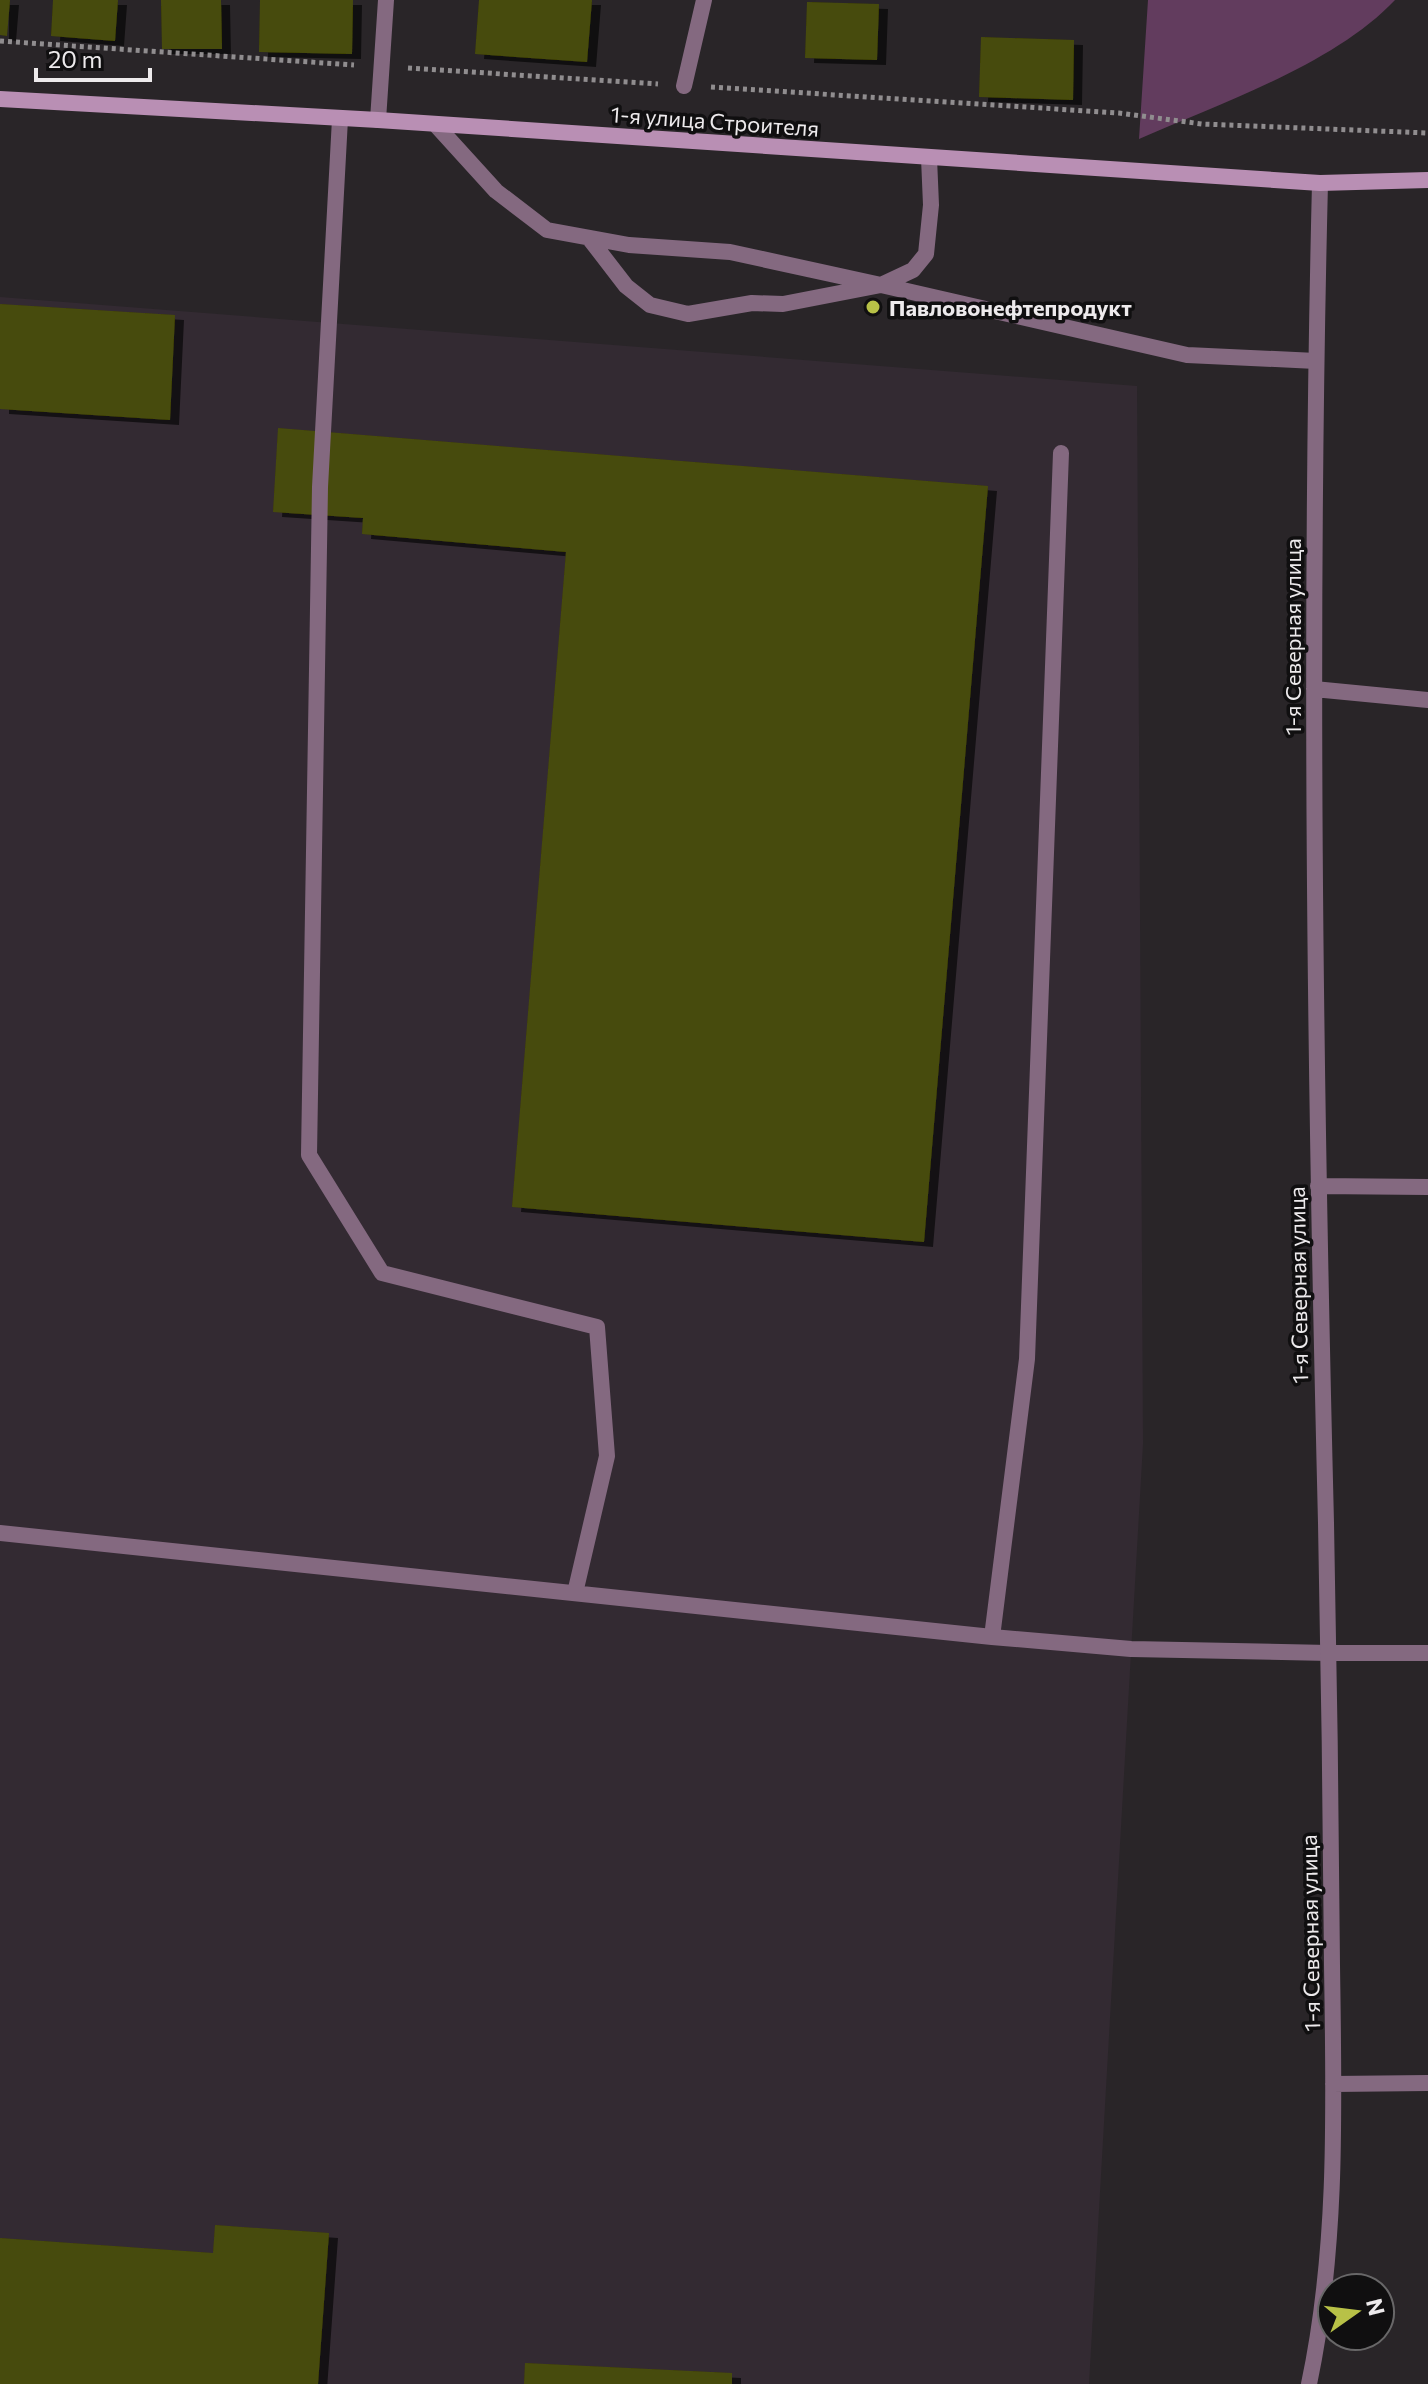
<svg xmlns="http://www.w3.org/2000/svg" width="1428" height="2384" viewBox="0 0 1428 2384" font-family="Commissioner,sans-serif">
  <defs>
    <filter id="shadow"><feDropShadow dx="9" dy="5" stdDeviation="0" flood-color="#0009"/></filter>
  </defs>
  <rect width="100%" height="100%" fill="#292528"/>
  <path fill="#332a32" d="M0,297l1137,89 6,1058 -54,940h-1089z"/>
  <path fill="#623c5e" d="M1148,0h247c-60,64 -176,104 -256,139z"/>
  <path fill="#474b08" filter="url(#shadow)" d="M0,0h10l-3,36 -7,-1z
    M53,0h65l-3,41 -64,-5z
    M161,0h60l1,49h-60z
    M260,0h93l-1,54 -93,-2z
    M479,0h113l-5,62 -112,-8z
    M807,2l72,2 -2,56 -72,-2z
    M981,37l93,3 -1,60 -94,-3z
    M0,304l175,11 -5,105 -170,-11z
    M278,428l710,58 -64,756 -412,-35 54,-655 -204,-18 1,-16 -90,-6z
    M215,2225l114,8 -11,151h-318v-146l213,15z
    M525,2363l207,10v11h-208z"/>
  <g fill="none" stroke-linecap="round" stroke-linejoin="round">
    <path stroke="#908d8f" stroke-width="5" stroke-dasharray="4 4" stroke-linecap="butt" d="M0,41l354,24
      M408,68l250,16
      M711,87l408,26 83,11 226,9"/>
    <path stroke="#846980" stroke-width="16" d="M684,86l20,-86
      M340,119l-20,368 -11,668 73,118 215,54 10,129 -32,137
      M436,125l60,66 51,39 82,15 101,7 151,33 32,-15 13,-16 5,-49 -2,-47
      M589,238l37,48 24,19 38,9 64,-11 31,1 98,-19 306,70 129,6
      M0,1533l992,104 139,12 198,4
      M992,1637l35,-278 34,-906"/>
    <path stroke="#846980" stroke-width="16" d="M378,120l8,-120
      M1314,689l114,11
      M1318,1186l110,1
      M1329,1653h99
      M1333,2084l95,-1
      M1309,2384c29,-137 25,-279 23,-419 -1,-147 -3,-295 -6,-442 -11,-447 -17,-893 -6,-1340"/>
    <path stroke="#b98fb4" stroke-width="16" d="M0,99l378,21 942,63 108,-3"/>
  </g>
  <circle fill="#b8c147" stroke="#100f10" stroke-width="3" cx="873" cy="307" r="8"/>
  <g text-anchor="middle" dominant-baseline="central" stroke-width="7" stroke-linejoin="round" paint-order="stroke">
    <g font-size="22" fill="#edeaec" stroke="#100f10">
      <text transform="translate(715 121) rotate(4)">1-я улица Строителя</text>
      <text transform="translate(1292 637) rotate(-90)">1-я Северная улица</text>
      <text transform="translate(1298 1285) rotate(-91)">1-я Северная улица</text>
      <text transform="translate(1310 1933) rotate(-91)">1-я Северная улица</text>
    </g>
    <g font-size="22" font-weight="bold" fill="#edeaec" stroke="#100f10" text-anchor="start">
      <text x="889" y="307">Павловонефтепродукт</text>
    </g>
  </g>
  <g transform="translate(1356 2312) rotate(76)"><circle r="38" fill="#100f10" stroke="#686768" stroke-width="2"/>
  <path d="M0-6L14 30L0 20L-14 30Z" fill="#b8c147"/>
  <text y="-12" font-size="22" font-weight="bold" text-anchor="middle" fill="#edeaec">N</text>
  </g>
  <path d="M36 68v12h114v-12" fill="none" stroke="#edeaec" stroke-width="4"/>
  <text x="48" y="68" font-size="24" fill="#edeaec" stroke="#100f10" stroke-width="6" paint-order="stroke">20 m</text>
</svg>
